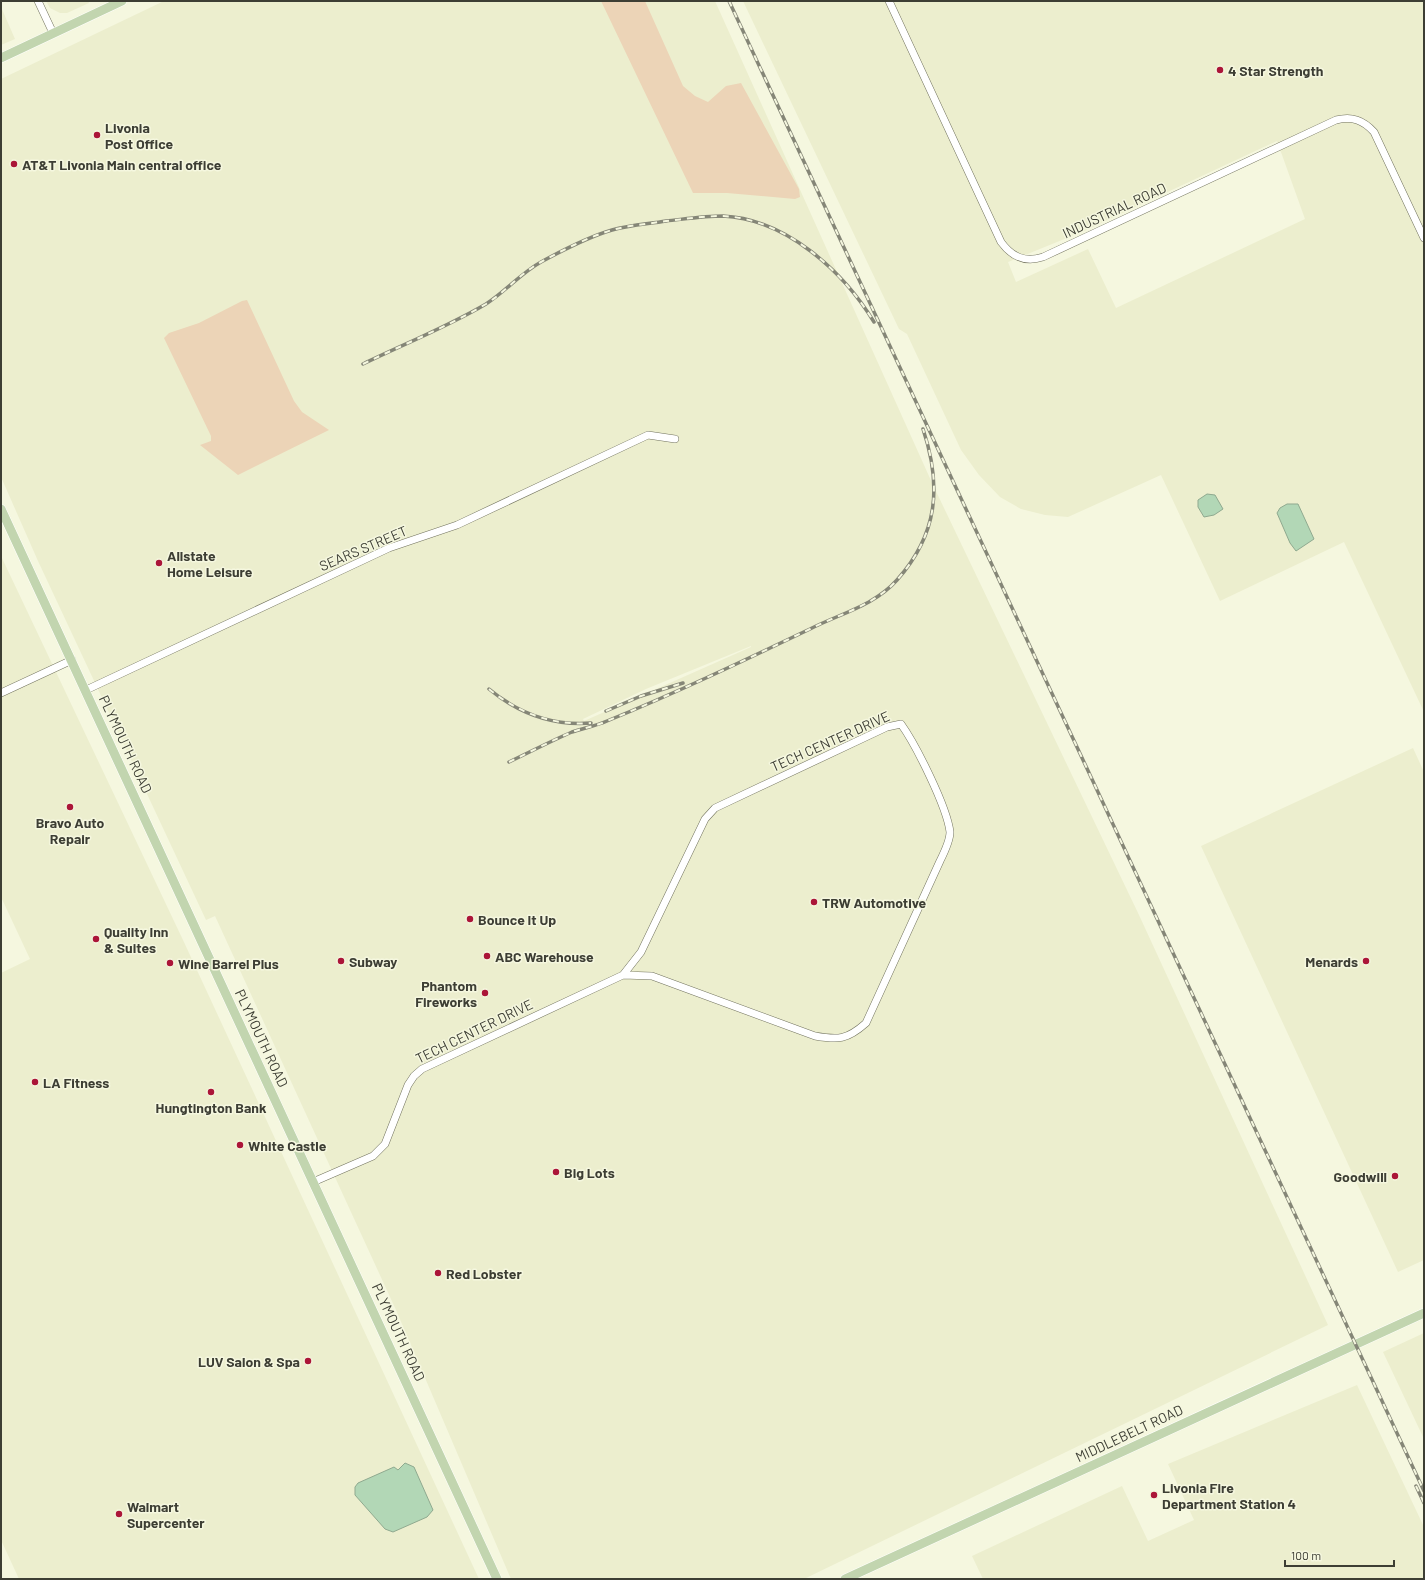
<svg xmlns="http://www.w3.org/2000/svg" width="1425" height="1580" viewBox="0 0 1425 1580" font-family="Barlow,sans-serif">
  <rect width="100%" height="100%" fill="#f5f7df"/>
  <path fill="#eceece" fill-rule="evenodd" d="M46,1h42l1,2 -22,10h-7l-10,-5z
    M164,1h551l218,484 206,430 189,410 -524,254h-293l-115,-269 -181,-394 -9,4 -168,-359 -37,-84v-398zM751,646v1l-167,74 -1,-2 63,-30z
    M743,1h681v711l-80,-170 -124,59 -59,-126 -93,42 -23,-2 -24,-6 -21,-12 -21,-22 -18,-25 -54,-116 -8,-5zM1277,141l28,78 -189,89 -28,-59 -72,33 -8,-20 76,-31z
    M1,7l14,32 -14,6z
    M1,556l182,384 296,639h-460l-18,-39v-567l29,-14 -29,-62z
    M1413,748l11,24v488l-26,12 -197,-426z
    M1424,1333v106l-41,-87z
    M1357,1385l67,142v52h-441l-11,-23 150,-70 26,55 46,-21 -26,-56z"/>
  <path fill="#ecd4b7" d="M601,1h44l38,85 12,10 13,6 18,-16 15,-3 58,106 1,8 -5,2 -68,-6h-34z
    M247,300l47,101 8,11 27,18 -91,45 -38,-30 11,-4v-5l-47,-98 5,-5 30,-10 43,-22z"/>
  <path fill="#b2d7b6" stroke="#8fa98f" d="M1207,494l8,1 8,14 -9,6 -10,2 -6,-10v-7z
    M1287,504h11l16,35 -18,12 -6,-8 -13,-30 3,-5z
    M405,1463l9,4 19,43 -6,7 -34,15 -8,-3 -30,-34v-8l3,-4 36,-16 4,3z"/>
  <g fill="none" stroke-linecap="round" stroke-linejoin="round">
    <defs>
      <path id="minor" d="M38,1l15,32
        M889,1l112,241c11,15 24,21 42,15l293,-137c16,-4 27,0 38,12l50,106
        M86,690l303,-142 68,-23 191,-90 27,4
        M1,693l71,-33
        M901,724c15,21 46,83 49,108 0,9 -6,21 -10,29l-74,162c-19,17 -28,17 -51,13l-163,-60 -29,-1 18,-23 64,-133 10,-11 172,-81z
        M313,1182l60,-26 12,-12 23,-59 6,-9 8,-7 201,-94"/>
      <path id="major" d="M1,58l121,-57
        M1,509l496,1070
        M845,1579l579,-266"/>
    </defs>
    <use href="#minor" stroke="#72735e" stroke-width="8"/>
    <use href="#major" stroke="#fff" stroke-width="10"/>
    <use href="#minor" stroke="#fff" stroke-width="7"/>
    <use href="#major" stroke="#c2d5af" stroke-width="9"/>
    <defs>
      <path id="rail" d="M729,1l695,1490
        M363,364c41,-20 84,-37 123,-60 19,-12 35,-31 55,-42 22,-12 47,-25 71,-32 18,-5 36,-6 54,-9 19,-2 38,-5 57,-5 63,3 120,55 151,106
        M489,689c29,24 64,37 102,34
        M606,711l35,-15 42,-13
        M509,762c21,-10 42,-21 63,-30 12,-4 24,-6 35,-11 69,-28 136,-60 203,-92 29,-15 64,-23 87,-49 41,-46 45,-94 26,-151
        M1416,1486l8,17"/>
    </defs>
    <use href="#rail" stroke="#858677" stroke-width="3.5"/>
    <use href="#rail" stroke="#f5f7df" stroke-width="2" stroke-dasharray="6" stroke-linecap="butt"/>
  </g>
  <g fill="#ab1538" stroke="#f5f7df" stroke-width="1.5">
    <circle cx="1220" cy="70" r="4"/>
    <circle cx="97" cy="135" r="4"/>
    <circle cx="14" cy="164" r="4"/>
    <circle cx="159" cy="563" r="4"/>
    <circle cx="70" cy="807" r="4"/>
    <circle cx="814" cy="902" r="4"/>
    <circle cx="470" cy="919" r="4"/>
    <circle cx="96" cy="939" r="4"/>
    <circle cx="487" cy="956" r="4"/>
    <circle cx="341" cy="961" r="4"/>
    <circle cx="1366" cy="961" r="4"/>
    <circle cx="170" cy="963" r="4"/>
    <circle cx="485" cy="993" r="4"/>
    <circle cx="35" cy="1082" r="4"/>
    <circle cx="211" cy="1092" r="4"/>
    <circle cx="240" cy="1145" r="4"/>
    <circle cx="556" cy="1172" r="4"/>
    <circle cx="1395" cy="1176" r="4"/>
    <circle cx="438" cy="1273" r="4"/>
    <circle cx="308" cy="1361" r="4"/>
    <circle cx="1154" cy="1495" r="4"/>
    <circle cx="119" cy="1514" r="4"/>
  </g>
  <g text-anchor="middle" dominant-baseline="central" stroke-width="3" stroke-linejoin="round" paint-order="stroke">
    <g font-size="14" font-weight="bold" fill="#3d3e34" stroke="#f5f7df" text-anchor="start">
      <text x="1228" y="70">4 Star Strength</text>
      <text x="105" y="127">Livonia<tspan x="105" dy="16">Post Office</tspan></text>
      <text x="22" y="164">AT&amp;T Livonia Main central office</text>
      <text x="167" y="555">Allstate<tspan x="167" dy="16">Home Leisure</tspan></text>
      <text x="70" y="822" text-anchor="middle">Bravo Auto<tspan x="70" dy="16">Repair</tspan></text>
      <text x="822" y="902">TRW Automotive</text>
      <text x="478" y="919">Bounce It Up</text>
      <text x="104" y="931">Quality Inn<tspan x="104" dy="16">&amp; Suites</tspan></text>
      <text x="495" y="956">ABC Warehouse</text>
      <text x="349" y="961">Subway</text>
      <text x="1358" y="961" text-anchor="end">Menards</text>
      <text x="178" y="963">Wine Barrel Plus</text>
      <text x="477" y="985" text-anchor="end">Phantom<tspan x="477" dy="16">Fireworks</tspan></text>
      <text x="43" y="1082">LA Fitness</text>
      <text x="211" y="1107" text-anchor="middle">Hungtington Bank</text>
      <text x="248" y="1145">White Castle</text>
      <text x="564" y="1172">Big Lots</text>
      <text x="1387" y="1176" text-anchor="end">Goodwill</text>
      <text x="446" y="1273">Red Lobster</text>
      <text x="300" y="1361" text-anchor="end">LUV Salon &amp; Spa</text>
      <text x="1162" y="1487">Livonia Fire<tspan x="1162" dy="16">Department Station 4</tspan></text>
      <text x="127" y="1506">Walmart<tspan x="127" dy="16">Supercenter</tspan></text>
    </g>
    <g font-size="14" fill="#3d3e34" stroke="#f5f7df">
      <text transform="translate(1114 210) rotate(-25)">INDUSTRIAL ROAD</text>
      <text transform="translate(363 548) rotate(-23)">SEARS STREET</text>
      <text transform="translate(830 741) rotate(-24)">TECH CENTER DRIVE</text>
      <text transform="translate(126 744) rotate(65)">PLYMOUTH ROAD</text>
      <text transform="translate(474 1031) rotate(-26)">TECH CENTER DRIVE</text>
      <text transform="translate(262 1038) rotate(65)">PLYMOUTH ROAD</text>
      <text transform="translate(399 1332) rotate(65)">PLYMOUTH ROAD</text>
      <text transform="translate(1129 1433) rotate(-25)">MIDDLEBELT ROAD</text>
    </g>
  </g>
  <rect width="1425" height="1580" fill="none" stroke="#3d3e34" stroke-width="4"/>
  <path d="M1285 1560v6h109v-6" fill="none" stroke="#3d3e34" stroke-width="2"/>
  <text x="1291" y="1560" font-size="12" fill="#3d3e34" stroke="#f5f7df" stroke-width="3" paint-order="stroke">100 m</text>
</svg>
